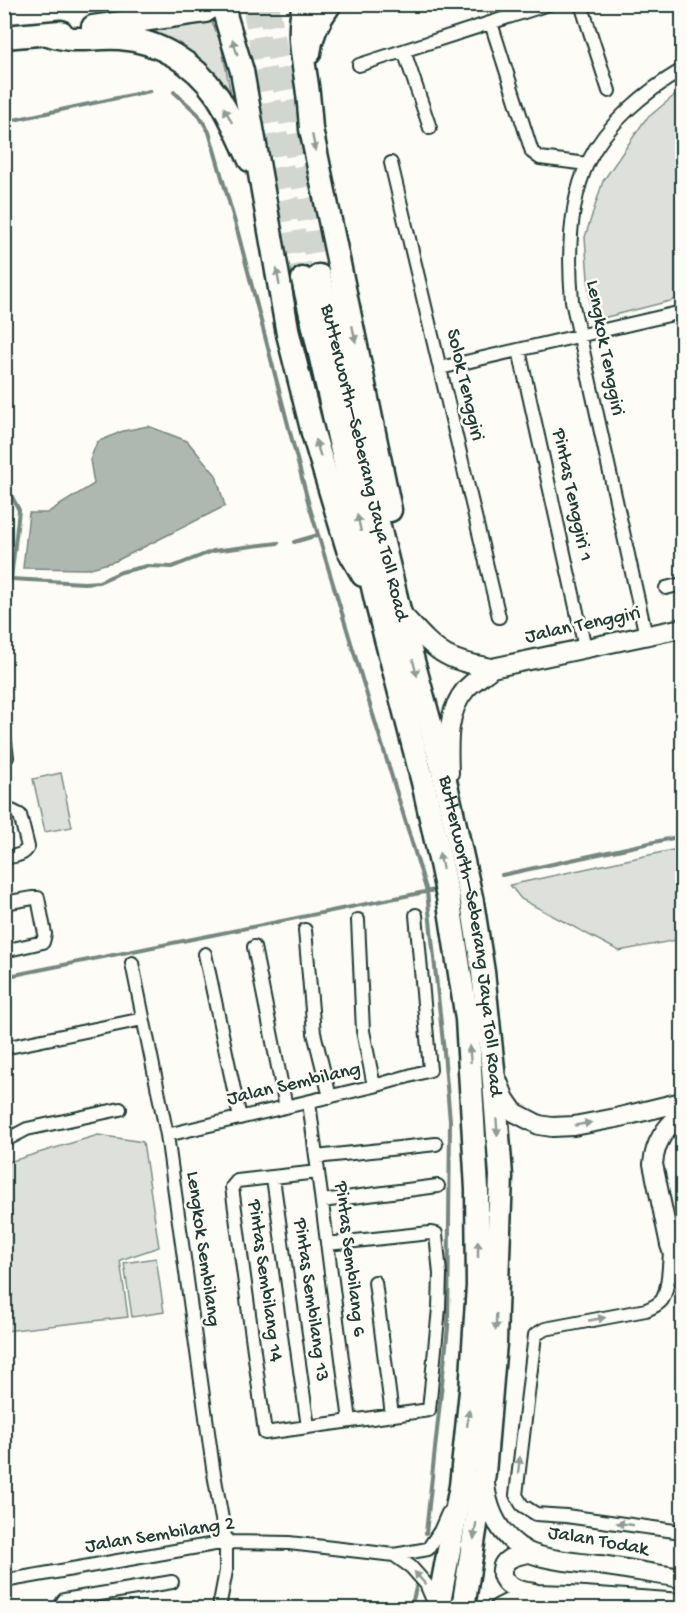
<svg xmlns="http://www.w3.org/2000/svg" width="687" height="1613" viewBox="0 0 687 1613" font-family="'Gochi Hand',sans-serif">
  <rect width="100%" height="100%" fill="#fdfcf7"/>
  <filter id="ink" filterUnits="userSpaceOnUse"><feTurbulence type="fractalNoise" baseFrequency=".0167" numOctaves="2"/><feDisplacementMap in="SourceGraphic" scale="12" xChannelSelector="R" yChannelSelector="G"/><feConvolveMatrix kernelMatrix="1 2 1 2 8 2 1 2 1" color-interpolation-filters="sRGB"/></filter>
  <g filter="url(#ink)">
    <path fill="#dde0db" stroke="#7e8e88" stroke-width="1.5" d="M208,15l12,24 17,85 -17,-35 -116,-60z
      M682,89v74l-4,1 4,21v113l-91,23 -6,-84 18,-56 42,-61z
      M61,773l11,54 -27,5 -12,-53z
      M682,848v91l-63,12 -98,-52 -11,-14z
      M98,1135l45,7 16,105 -39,13 8,57 -123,14v-168z
      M156,1258l8,54 -32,5 -8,-54z"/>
    <path fill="#aeb8b1" stroke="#75877f" stroke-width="1.5" d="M148,426l39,15 29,34 9,31 -109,55 -29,8 -64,-1 6,-55h18l47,-29 -4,-24 7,-18 26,-11z"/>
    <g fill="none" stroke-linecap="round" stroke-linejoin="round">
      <path stroke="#75877f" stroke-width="4" d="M174,92l24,22 11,18 29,101 71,272 118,387 17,160 6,69 -2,206 -22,206
        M4,122l146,-31
        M4,489l7,6 8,15 -8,69 73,4 15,-1 22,-10 26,-6 25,1 41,-16 65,-8
        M294,542l24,-7
        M502,875l180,-39
        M4,977l431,-87
        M411,1608l6,-24"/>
      <path stroke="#d1d6d0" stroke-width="22" stroke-dasharray="22 11" stroke-linecap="butt" d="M253,4l50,275
        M268,4l51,272"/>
      <defs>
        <path id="street" d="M581,4l28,87
          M491,23l41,129 8,6 47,6
          M404,51l26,77
          M359,65l190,-61
          M391,163l108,454
          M519,350l66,298
          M440,368l242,-56
          M666,588l16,-4
          M646,636l-74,-335c-4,-45 -3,-98 16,-139 19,-39 58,-71 94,-92
          M4,736l3,21 -3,2
          M4,813l8,-2 8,4 8,32c-4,9 -15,9 -24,11
          M4,903l29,-5h5l7,36 -2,8 -39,9
          M358,920l5,111 11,55
          M305,930l9,103 16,64
          M254,947l32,160
          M205,954l35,164
          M132,963l35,172 46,333 13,74v29l-7,37
          M4,1048l139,-29
          M309,1102l41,319
          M167,1135l207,-49 56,-16 -14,-155
          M4,1141l23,-12 93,-20
          M316,1157l120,-13
          M318,1172l-81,9 -5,6 33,246 164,-23 10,-102 1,-34 -4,-40 -6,-1 -103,11
          M273,1178l35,249
          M322,1201l116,-15
          M670,1252c-1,13 -1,36 -8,48 -4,5 -11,8 -16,10l-101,19 -10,6 -19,160 6,10 14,9 30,2 116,16
          M375,1282l17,133
          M394,1555l17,12 15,17 10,23
          M4,1581l222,-39 63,1 105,12 34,-6 12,-18 8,-18
          M63,1608l-1,-5 2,-3 108,-18"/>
        <path id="secondary" d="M400,612c14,14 28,33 46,43 14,8 31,10 46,13l190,-40
          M449,773c-1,-28 -3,-61 17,-84 7,-8 18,-14 26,-21
          M497,1079l8,20 9,13 25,13 13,2 22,-1 42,-8 66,-16
          M682,1114c-17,13 -27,28 -29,50l17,81 12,33
          M485,1484c3,28 16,54 43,68 16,8 53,11 72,13 28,4 55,9 82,13
          M529,1553c-12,2 -29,5 -27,22 1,4 5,9 9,11 6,5 16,6 23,7
          M499,1608l16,-8 22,-6 33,1 112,8"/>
        <g id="highway">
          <path d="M224,4l2,14 16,53 46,263 25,99 35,116 15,26"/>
          <path d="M304,4c-7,29 -1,54 3,82 2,14 3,28 4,43l79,381"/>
          <path d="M93,27l112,-16 10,-7"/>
          <path d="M48,34c29,10 44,2 72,4 39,3 74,25 96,56 14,20 23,44 34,66"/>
          <path d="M4,37l57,-5"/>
          <path d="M309,53c2,-19 10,-34 21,-49"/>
          <path id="s1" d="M319,276l80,334 43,157 30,135 11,70 10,97 8,107 -5,134 -1,33 -11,130 -21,135"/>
          <path d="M303,279l73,321 47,182 16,72 9,43 19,122 10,170 1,97 -7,105 -10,95 -23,122"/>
        </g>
      </defs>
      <use href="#street" stroke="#1f3d34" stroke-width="16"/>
      <use href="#secondary" stroke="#1f3d34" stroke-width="22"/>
      <use href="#highway" stroke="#1f3d34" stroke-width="27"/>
      <use href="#street" stroke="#fdfcf7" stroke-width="12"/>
      <use href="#secondary" stroke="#fdfcf7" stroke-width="18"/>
      <use href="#highway" stroke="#fdfcf7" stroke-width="22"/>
    </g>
    <defs><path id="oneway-solid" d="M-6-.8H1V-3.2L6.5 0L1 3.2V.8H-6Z" transform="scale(1.5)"/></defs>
    <g fill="#8e9c96">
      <use href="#oneway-solid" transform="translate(235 47) rotate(-108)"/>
      <use href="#oneway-solid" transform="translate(228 115) rotate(-117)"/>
      <use href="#oneway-solid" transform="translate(314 143) rotate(78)"/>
      <use href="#oneway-solid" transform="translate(278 277) rotate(-100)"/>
      <use href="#oneway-solid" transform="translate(354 334) rotate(78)"/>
      <use href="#oneway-solid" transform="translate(318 448) rotate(-107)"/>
      <use href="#oneway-solid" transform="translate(359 523) rotate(-103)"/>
      <use href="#oneway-solid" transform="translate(415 668) rotate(75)"/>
      <use href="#oneway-solid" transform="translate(441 861) rotate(-102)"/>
      <use href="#oneway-solid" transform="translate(470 1054) rotate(-95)"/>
      <use href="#oneway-solid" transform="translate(583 1124) rotate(-10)"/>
      <use href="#oneway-solid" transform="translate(497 1127) rotate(86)"/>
      <use href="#oneway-solid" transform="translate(478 1249) rotate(-90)"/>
      <use href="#oneway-solid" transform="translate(597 1319) rotate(-11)"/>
      <use href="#oneway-solid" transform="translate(496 1322) rotate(92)"/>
      <use href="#oneway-solid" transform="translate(468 1418) rotate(-84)"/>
      <use href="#oneway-solid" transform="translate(519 1465) rotate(-83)"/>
      <use href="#oneway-solid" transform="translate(625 1524) rotate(-172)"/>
      <use href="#oneway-solid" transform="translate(475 1531) rotate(98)"/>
      <use href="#oneway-solid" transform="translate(420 1578) rotate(-131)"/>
    </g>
  </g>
  <g text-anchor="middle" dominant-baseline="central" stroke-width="5" stroke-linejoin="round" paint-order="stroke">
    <g font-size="20" fill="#1f3d34" stroke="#fdfcf7">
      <text transform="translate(604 348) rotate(79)">Lengkok Tenggiri</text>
      <text transform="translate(464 385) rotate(77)">Solok Tenggiri</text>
      <text stroke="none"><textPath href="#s1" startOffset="192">Butterworth–Seberang Jaya Toll Road</textPath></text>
      <text transform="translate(571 495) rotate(78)">Pintas Tenggiri 1</text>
      <text transform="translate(583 626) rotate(-12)">Jalan Tenggiri</text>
      <text stroke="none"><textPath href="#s1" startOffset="678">Butterworth–Seberang Jaya Toll Road</textPath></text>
      <text transform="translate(294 1085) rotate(-13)">Jalan Sembilang</text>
      <text transform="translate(202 1249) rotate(82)">Lengkok Sembilang</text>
      <text transform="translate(349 1259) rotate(83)">Pintas Sembilang 6</text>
      <text transform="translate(264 1281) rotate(82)">Pintas Sembilang 14</text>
      <text transform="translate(310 1300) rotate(82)">Pintas Sembilang 13</text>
      <text transform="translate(160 1536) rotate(-9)">Jalan Sembilang 2</text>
      <text transform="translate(598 1542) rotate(10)">Jalan Todak</text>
    </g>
  </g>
  <rect width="687" height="1613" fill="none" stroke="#fdfcf7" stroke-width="24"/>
  <rect x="12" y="12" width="663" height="1589" fill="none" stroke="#1f3d34" stroke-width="2" filter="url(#ink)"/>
</svg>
